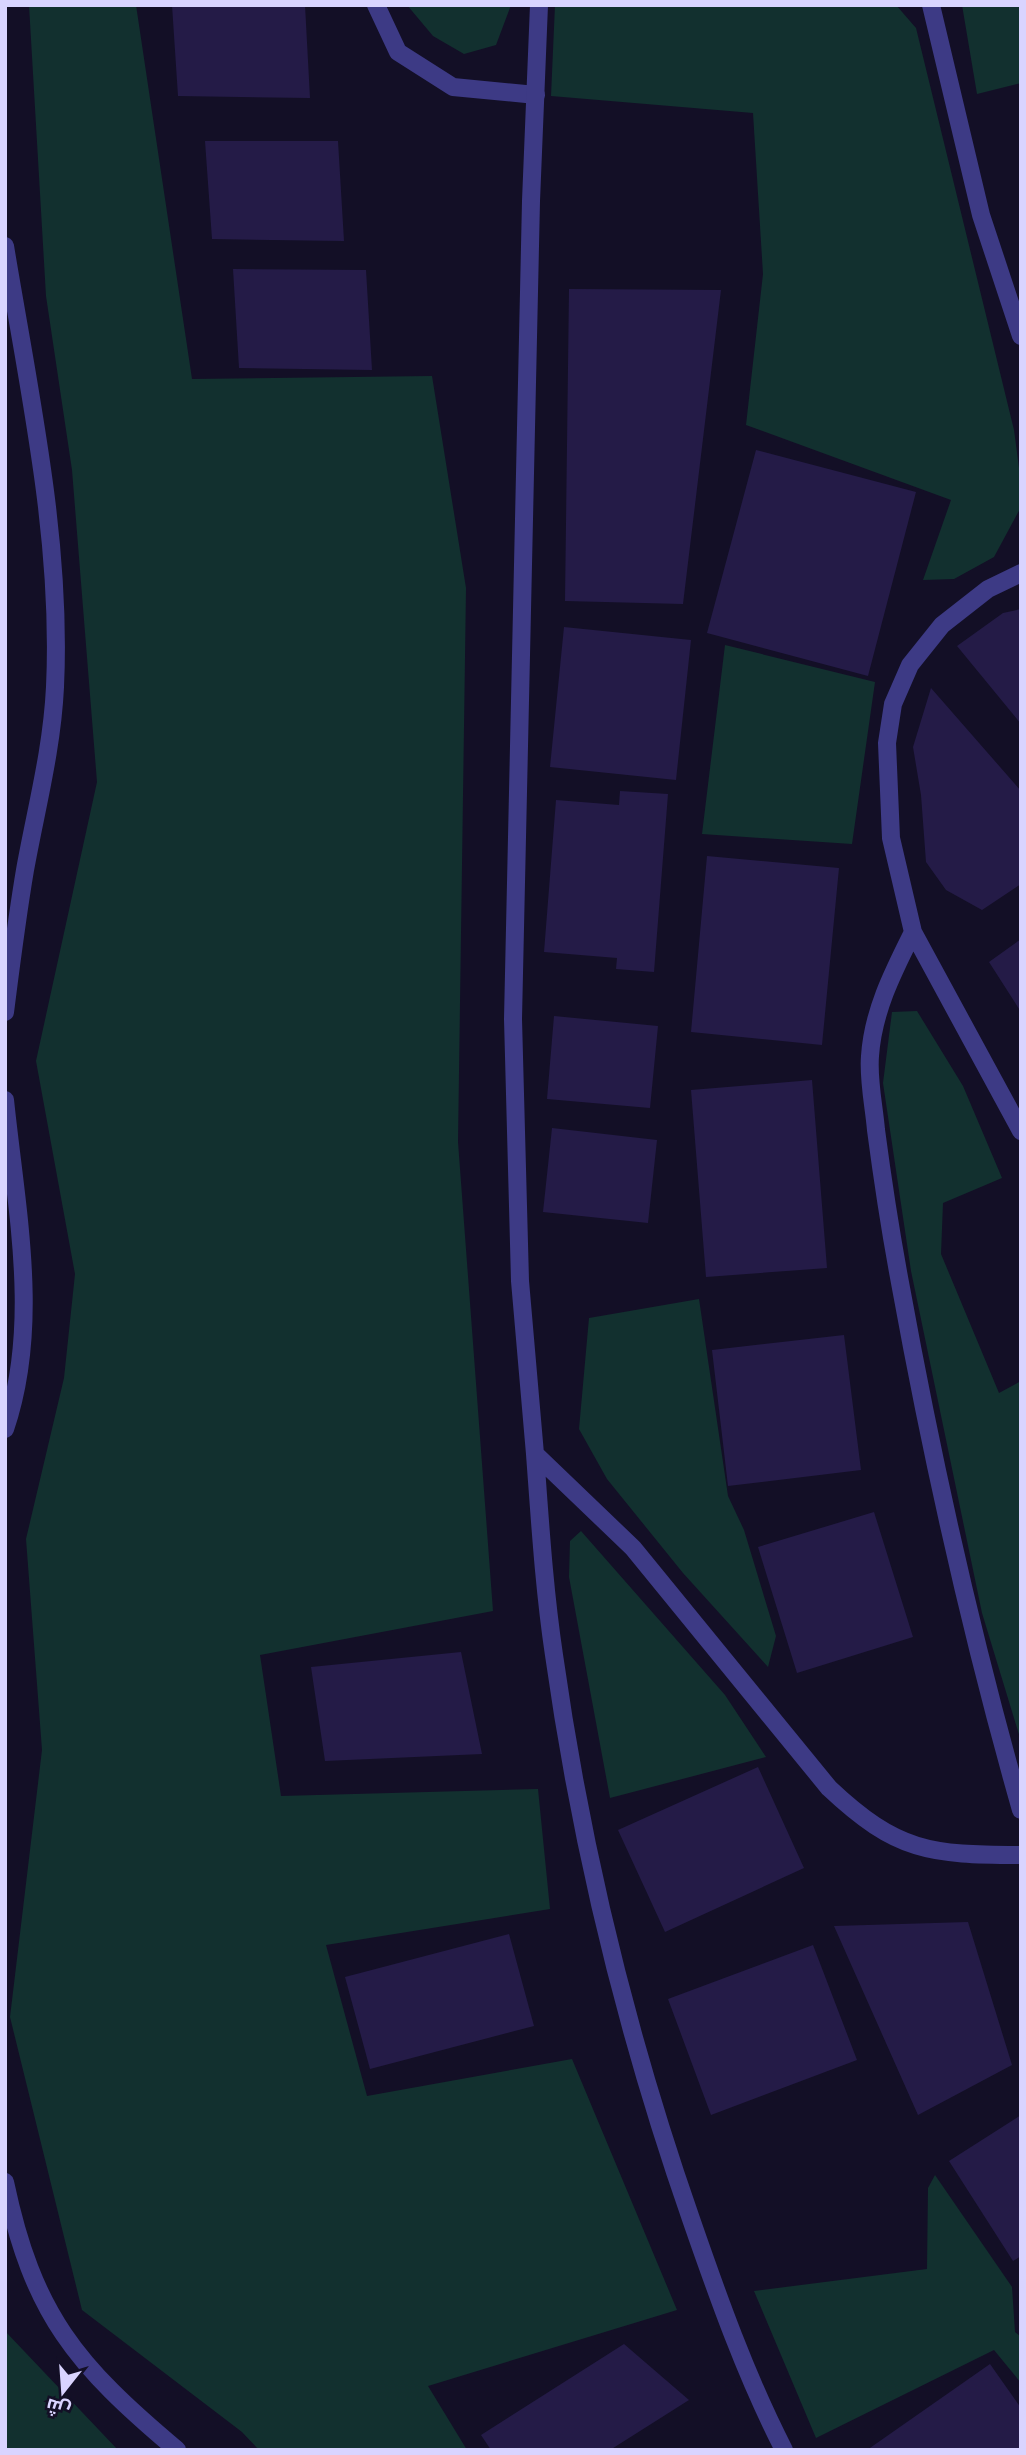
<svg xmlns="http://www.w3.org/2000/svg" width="1026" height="2455" viewBox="0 0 1026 2455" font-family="'Varela Round',Cairo,sans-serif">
  <rect width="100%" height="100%" fill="#130f26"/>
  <path fill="#12302f" d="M29,5h107l56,374 240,-3 34,212 -8,554 35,469 -233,44 21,141 257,-7 12,120 -224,36 41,151 205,-37 105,251 -249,76 39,64h-208l-17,-18 -160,-122 -72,-293 32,-267 -16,-211 38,-161 11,-104 -39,-213 61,-279 -25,-312 -26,-174z
    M407,5h104l-15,40 -32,9 -31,-18z
    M555,5h341l20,23 98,402 7,53v24l-27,50 -40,22 -31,1 28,-80 -205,-75 17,-151 -10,-161 -202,-17z
    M962,5h59v78l-44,11z
    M725,645l150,37 -23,162 -150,-10z
    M917,1011l46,75 39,92 -59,25 -2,51 58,139 22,-12v360l-39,-128 -71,-342 -28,-188 9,-71z
    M699,1299l29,197 16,34 32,106 -8,31 -85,-94 -76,-94 -28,-50 10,-111z
    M581,1531l144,164 41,62 -156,41 -41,-221 1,-36z
    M935,2175l77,112 3,45 6,5v46l-27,-33 -178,88 -62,-147 173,-22 1,-81z
    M5,2331l113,119h-113z"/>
  <path fill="#241b47" d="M172,5h133l5,93 -132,-2z
    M205,141h133l6,100 -132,-2z
    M233,269l133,1 6,100 -133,-2z
    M569,289l152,1 -38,314 -118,-3z
    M756,450l160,42 -48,184 -161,-43z
    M1021,609v115l-64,-78 46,-33z
    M564,627l127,13 -15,140 -126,-13z
    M931,688l90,103v93l-39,26 -36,-20 -20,-28 -5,-67 -8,-48z
    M620,791l48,3 -14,178 -38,-3 1,-11 -73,-6 12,-152 63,5z
    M707,856l132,12 -17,177 -131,-13z
    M1021,939v73l-32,-50z
    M554,1016l104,10 -8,82 -103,-9z
    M812,1080l15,188 -121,9 -15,-187z
    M552,1128l105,12 -9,83 -105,-11z
    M844,1335l17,135 -133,16 -16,-136z
    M874,1512l39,125 -116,36 -39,-126z
    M461,1652l21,102 -157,7 -14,-94z
    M758,1767l46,101 -139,64 -47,-102z
    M968,1922l44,143 -94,50 -84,-189z
    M509,1934l25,92 -164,43 -25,-92z
    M813,1945l44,115 -146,55 -43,-116z
    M1021,2115v141l-8,5 -64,-100z
    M624,2344l65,56 -79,50h-119l-10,-15z
    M990,2364l31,44v42h-154z"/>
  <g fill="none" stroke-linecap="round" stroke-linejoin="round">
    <path stroke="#3d3a85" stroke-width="18" d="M376,5l22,47 55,35 83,8"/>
    <path stroke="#3d3a85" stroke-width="18" d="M931,5l50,210 40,121
      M5,246c24,146 57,293 50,441 -3,63 -19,122 -30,183 -8,47 -14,95 -20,142
      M1021,573l-33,16 -46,36 -32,40 -17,39 -6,39 4,95 22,94 108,199
      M913,932c-20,40 -40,79 -43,124 -2,24 4,50 6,74 7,53 15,105 25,158 32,176 71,350 120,522
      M5,1100c11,108 36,224 0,329
      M535,1454l-15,-173 -7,-262 18,-818 8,-196
      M5,2182c28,133 71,183 172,268
      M784,2450c-38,-74 -66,-153 -93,-231 -64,-183 -110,-372 -137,-564 -10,-67 -14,-134 -19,-201l98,94 196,240c68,64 101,67 192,67"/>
  </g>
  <rect width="1026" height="2455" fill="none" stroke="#d9d4ff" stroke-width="14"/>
  <g transform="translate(63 2392) rotate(197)" stroke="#130f26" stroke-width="5" paint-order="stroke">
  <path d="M0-5L12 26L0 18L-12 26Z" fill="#d9d4ff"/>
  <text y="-10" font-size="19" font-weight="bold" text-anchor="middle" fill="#d9d4ff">ش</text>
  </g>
</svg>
